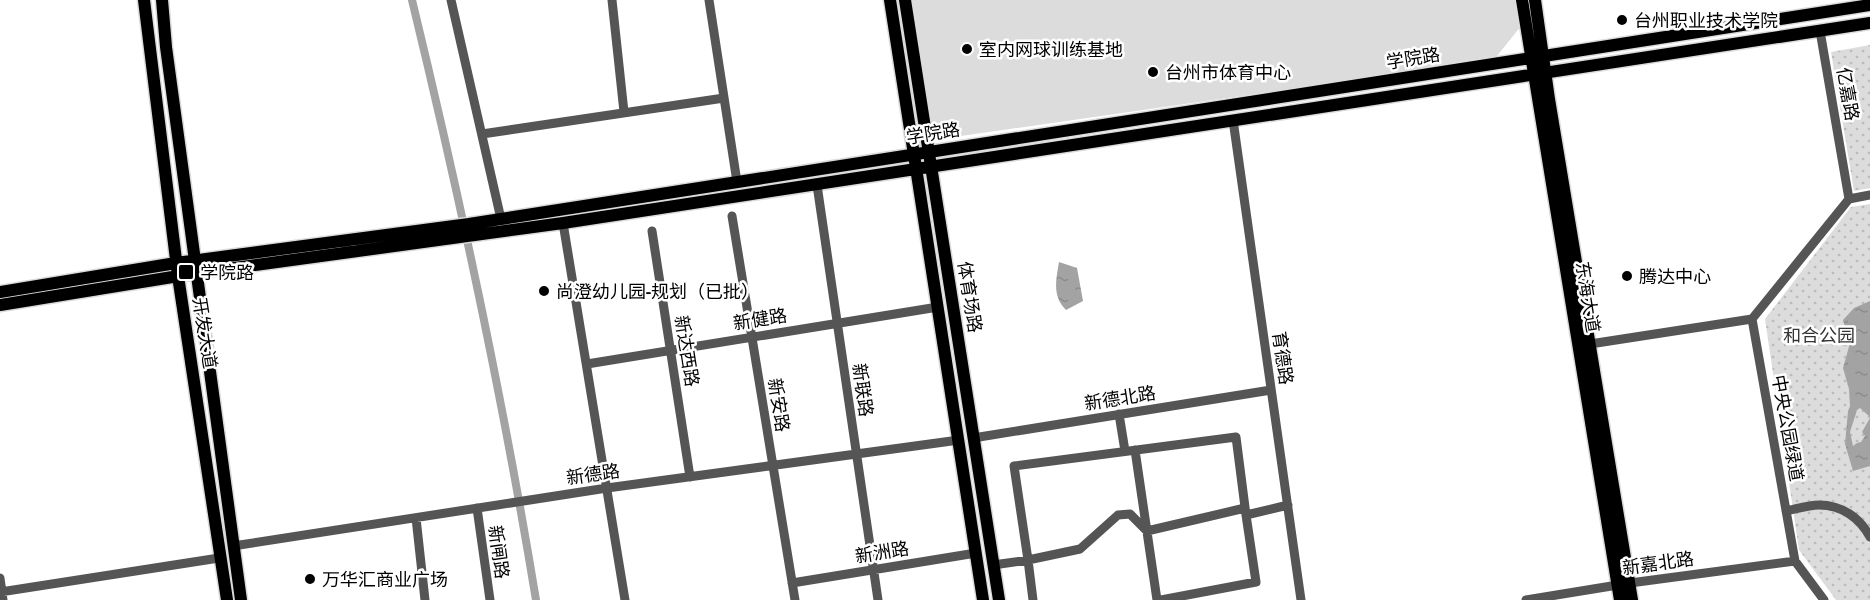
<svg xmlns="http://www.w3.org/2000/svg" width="1870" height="600" viewBox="0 0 1870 600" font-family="'Archivo Narrow','Noto Sans SC',sans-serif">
  <defs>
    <pattern id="grass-dots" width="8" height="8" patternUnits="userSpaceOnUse" patternTransform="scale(1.5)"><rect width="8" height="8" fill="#dcdcdc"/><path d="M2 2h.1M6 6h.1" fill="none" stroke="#bbb" stroke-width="1.8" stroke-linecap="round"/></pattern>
    <pattern id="water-ripples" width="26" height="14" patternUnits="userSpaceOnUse" patternTransform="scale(1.5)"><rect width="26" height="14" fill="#a3a3a3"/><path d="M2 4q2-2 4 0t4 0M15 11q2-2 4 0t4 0" fill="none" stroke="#8b8b8b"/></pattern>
  </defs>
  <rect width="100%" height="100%" fill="#fff"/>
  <path fill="url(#grass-dots)" d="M1870,45v143l-16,3 -23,-139z
    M1870,204v396h-34l-37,-50 -34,-231 86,-112z"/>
  <path fill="#dcdcdc" d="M902,0h615l4,26 -24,30 -207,33 -336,48 -35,-20z"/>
  <path fill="url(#water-ripples)" d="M1059,262l18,6 6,33 -17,9c-14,-14 -10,-30 -7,-48z
    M1870,301v116l-10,-9 -3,2 -7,22 3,14 4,-3 4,-1 4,-6 -3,-4 8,-14v48l-17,5 -8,-27 3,-33 2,-5 -1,-17 -6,-21 7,-25 -7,-23 11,-12z"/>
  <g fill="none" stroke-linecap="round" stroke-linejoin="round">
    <path stroke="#a3a3a3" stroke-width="8" d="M412,0c48,198 91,399 124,600"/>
    <defs>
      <path id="major" d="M144,0l34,276 49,324
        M162,0l4,47 75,553
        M890,0l93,600
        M905,0l94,600
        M1522,0l98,600
        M1535,0l14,99 83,501
        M0,292l176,-29 293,-39 1401,-219
        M0,305l197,-32 366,-50 1307,-200"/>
    </defs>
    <use href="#major" stroke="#dbdbdb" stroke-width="15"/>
    <path stroke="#555" stroke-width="9" d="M451,0l50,219
      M612,0l12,112
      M709,0l28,182
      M1820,31l29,168
      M1233,120l68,480
      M482,134l242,-36
      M817,185l61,415
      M732,216l63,384
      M563,223l62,377
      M652,231l38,246
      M1590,344l162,-25
      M587,364l351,-57
      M1119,414l6,37
      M973,438l298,-48
      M1135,450l22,150
      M477,508l13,92
      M1786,511c10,-2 23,-6 33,-6 23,0 41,13 51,32
      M416,518l9,82
      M233,546l374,-58 352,-48
      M993,565l35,-5 -14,-94 222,-29 10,78 42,-10
      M0,578l3,22
      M792,583l184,-30
      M0,592l219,-34
      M1033,600l-5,-40 52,-11 38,-34 12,-1 17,17 98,-23
      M1161,600l95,-18 -10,-67
      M1526,600l104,-17 165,-22
      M1824,600l-29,-39 -43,-242 97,-120 21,-4"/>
    <use href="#major" stroke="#000" stroke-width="12"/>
  </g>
  <g fill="#000" stroke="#fff" stroke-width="2">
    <circle cx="1622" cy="20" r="6"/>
    <circle cx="967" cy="49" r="6"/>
    <circle cx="1153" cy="72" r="6"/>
    <rect x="178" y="264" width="16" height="16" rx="3"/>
    <circle cx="1627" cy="276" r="6"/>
    <circle cx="544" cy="291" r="6"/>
    <circle cx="310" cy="579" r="6"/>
  </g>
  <g text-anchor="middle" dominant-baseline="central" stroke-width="5" stroke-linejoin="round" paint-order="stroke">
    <g font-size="18" fill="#000" stroke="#fff" text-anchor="start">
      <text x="1634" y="20">台州职业技术学院</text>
      <text x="979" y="49">室内网球训练基地</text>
      <text x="1165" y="72">台州市体育中心</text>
      <text x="200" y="272">学院路</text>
      <text x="1639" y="276">腾达中心</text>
      <text x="556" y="291">尚澄幼儿园-规划（已批）</text>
      <text x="322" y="579">万华汇商业广场</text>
    </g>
    <g font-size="18" fill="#000" stroke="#fff">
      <text transform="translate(1413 58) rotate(-9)">学院路</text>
      <text transform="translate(1848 94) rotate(80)">亿嘉路</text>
      <text transform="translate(933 133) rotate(-9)">学院路</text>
      <text transform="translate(970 297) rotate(81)">体育场路</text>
      <text transform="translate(1588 297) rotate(81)">东海大道</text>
      <text transform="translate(760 319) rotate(-9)">新健路</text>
      <text transform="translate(205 333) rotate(81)">开发大道</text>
      <text transform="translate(687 351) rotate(81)">新达西路</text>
      <text transform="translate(1283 358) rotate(82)">育德路</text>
      <text transform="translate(863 390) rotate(82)">新联路</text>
      <text transform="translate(1120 398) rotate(-9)">新德北路</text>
      <text transform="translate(779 405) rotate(81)">新安路</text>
      <text transform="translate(1788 428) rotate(80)">中央公园绿道</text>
      <text transform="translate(593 474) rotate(-8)">新德路</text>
      <text transform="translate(499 552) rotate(82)">新闸路</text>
      <text transform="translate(882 552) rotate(-9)">新洲路</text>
      <text transform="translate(1658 563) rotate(-8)">新嘉北路</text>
    </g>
    <g font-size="18" fill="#333" stroke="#fff">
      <text x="1819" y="335">和合公园</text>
    </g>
  </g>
</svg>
